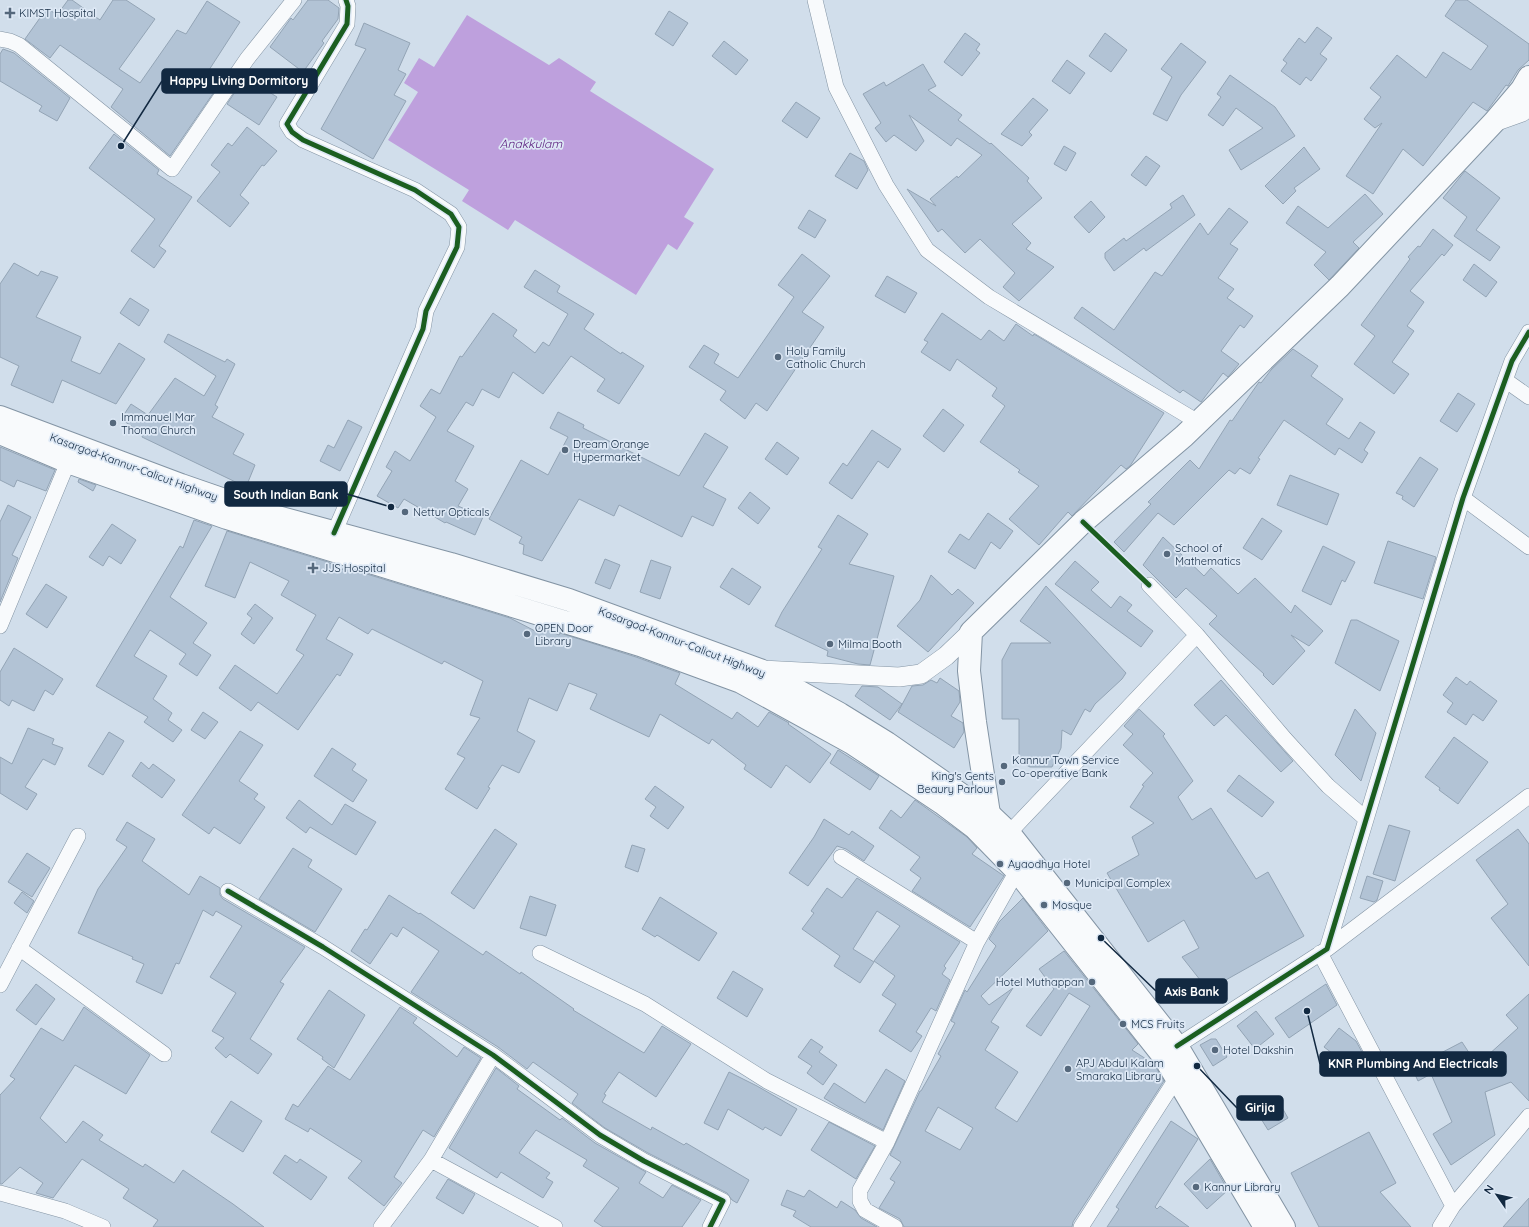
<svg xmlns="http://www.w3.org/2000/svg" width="1529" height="1227" viewBox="0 0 1529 1227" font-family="Quicksand,sans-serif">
  <rect width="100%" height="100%" fill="#d1deeb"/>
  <path fill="#bea0dd" d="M467,15l82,50 10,-7 37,24 -6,9 124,78 -30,48 10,6 -17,27 -9,-6 -32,51 -121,-75 -7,10 -46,-29 7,-11 -81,-50 30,-48 -14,-9 15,-25 15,9z"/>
  <path fill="#b2c3d5" stroke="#93a4b5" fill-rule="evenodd" d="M68,0h4l28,20 13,-20h13l29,19 -36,50 21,14 37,-53 9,4 21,-33 33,21 -31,48 14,9 -53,77 -59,-49 12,-18 -63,-44 -10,13 -25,-19 22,-31 10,7z
    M308,0h20l11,8 -1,11 -16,22 2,2 -21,29 -33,-25 21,-29 2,2z
    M1456,0h11l62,44v16l-11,10 -10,16 -2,-1 -19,26 -14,-9 -50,64 -20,-17 -30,45 -27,-18 36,-53 -7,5 -11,-9 17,-22 -11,-9 27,-33 29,23 17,-26 28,18 17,-24 -43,-30z
    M669,11l19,12 -15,23 -18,-12z
    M364,23l46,20 -12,27 8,4 -12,21 12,6 -33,58 -52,-30 45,-80 -11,-4z
    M1317,27l15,11 -12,16 7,5 -16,22 -5,-4 -6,8 -19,-14 6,-8 -4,-3 16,-22 6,5z
    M965,33l15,11 -4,6 4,3 -18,23 -18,-14z
    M1105,33l22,17 -16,22 -22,-16z
    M724,41l24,19 -12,15 -24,-19z
    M1181,43l25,19 -25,33 -14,26 -14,-7 19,-37 -11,-8z
    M3,49l11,4 56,45 -13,23 -18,-10 3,-5 -42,-25v-27z
    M1067,60l18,13 -15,21 -18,-13z
    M923,64l13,22 -8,4 34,25 -4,5 32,24 1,-1 38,35 -2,3 15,17 -30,26 19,19 -5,6 28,18 -35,34 -16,-14 12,-14 -35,-34 -15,14 -23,-24 -4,3 -31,-43 29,17 -6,-7 27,-23 1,2 24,-23 -25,-17 -6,8 -42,-31 15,26 -8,10 -22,-16 -8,7 -11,-14 6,-5 -18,-29 21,-12 2,4z
    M1230,75l45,32 20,29 -54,34 -12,-20 34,-22 -27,-20 -13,18 -15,-11 13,-18 -4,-3z
    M250,80l27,17 -18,28 -32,-21 10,-15 5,3z
    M1033,98l15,12 -19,22 3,3 -10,11 -21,-12z
    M796,102l24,16 -13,20 -25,-17z
    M247,127l30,24 -13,15 -2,-1 -22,30 9,8 -19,24 -33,-26 23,-29 -9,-7 17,-22 4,3z
    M114,134l45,36 -2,4 35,23 -33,49 7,5 -12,17 -23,-17 24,-32 -66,-51z
    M1064,146l12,7 -10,18 -12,-7z
    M1304,147l16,22 -26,19 2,3 -13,13 -18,-18z
    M850,153l14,8 4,9 -11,19 -22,-13z
    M1146,156l14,10 -14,20 -15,-11z
    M1465,171l35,27 -24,32 24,17 -10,14 -36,-25 13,-19 -24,-19z
    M1365,194l18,20 -30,28 6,6 -30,32 -15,-15 12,-13 -40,-29 12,-17 30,22z
    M1183,195l12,20 -49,36 -2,-3 -30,23 -9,-13v-5l19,-15 2,3 46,-33 -2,-4z
    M1091,201l14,16 -16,16 -15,-16z
    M1229,208l19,14 -18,22 8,5 -20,29 16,11 -7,9 26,18 -9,12 -4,-3 -19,26 18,13 -11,13 -5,-4 -22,29 -18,-12 -3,3 -106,-75 8,-11 32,23 41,-58 7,4 38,-53 8,12z
    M809,210l17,10 -11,18 -17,-10z
    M1433,229l20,16 -9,11 -2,-2 -32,37 14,11 -17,24 7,5 -22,31 17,12 -15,20 -40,-30 21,-28 -14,-11 49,-66 -2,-2 10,-11 2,1z
    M802,254l28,22 -28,36 22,15 -57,84 -11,-8 -11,16 -25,-19 6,-9 -37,-24 15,-22 15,9 -5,9 24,15 56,-81 -16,-12z
    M14,263l24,13 3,-5 17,6 -22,40 45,20 -10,24 29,13 19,-31 26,16 -29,45 -54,-24 -9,23 -42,-18 8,-19 -19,-9v-73z
    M1474,264l23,18 -11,15 -23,-17z
    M535,270l25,16 -3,6 37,22 -10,15 37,25 1,-2 22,14 -25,38 -22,-13 8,-12 -34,-23 -28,38 -30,-22 -14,26 -17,-9 -9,17 -7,-4 -19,29 27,15 -19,35 13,8 -10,17 25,11 -8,18 -29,-13 -1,1 -41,-24 -6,9 -21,-12 15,-25 -6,-4 9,-16 15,10 26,-44 -16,-11 11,-17 9,5 20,-38 2,1 31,-44 24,17 -4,6 22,17 8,-11 6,4 19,-32 -44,-27z
    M887,276l30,17 -12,20 -30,-17z
    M130,298l19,12 -10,16 -19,-13z
    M942,313l39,27 8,-10 15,11 12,-17 17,12 1,-2 130,79 -34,53 -4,3 -5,-4 -49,51 -4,-4 -29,33 -30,-26 30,-33 -21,-14 2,-2 -40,-28 25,-36 -13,-10 5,-8 -40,-29 -7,12 -29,-19 7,-10 -4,-2z
    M168,334l57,28 2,-3 8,5 -20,41 3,2 -6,10 32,17 -11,20 22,11 -9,22 -104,-50 1,-3 -22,-15 10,-15 17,11 27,-37 29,18 12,-20 -52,-34z
    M1293,349l25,17 -7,10 32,23 -17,25 23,15 11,-17 15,10 -11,18 4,3 -6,10 -23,-15 -4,7 -51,-35 -26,38 2,1 -10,15 -10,-6 -5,6 -6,-4 -55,55 -16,-12 -34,39 -10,-10 37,-38 -3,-2 42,-42 9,9 31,-49 2,1 27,-39 2,1 10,-13z
    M1458,393l17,11 -18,28 -17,-11z
    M943,409l21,16 -20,27 -21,-16z
    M558,412l26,13 -1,3 96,48 26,-43 23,14 -25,40 23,12 -13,27 -21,-10 -10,21 -63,-32 -5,11 -35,-17 -37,62 -19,-7 1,-9 -5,-2 3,-6 -33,-18 32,-59 27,15 20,-38 -18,-9z
    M348,420l14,7 -22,44 -20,-10 8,-16 6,3z
    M872,430l29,19 -13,19 -10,-7 -26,38 -23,-16 14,-20 4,3z
    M777,442l22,16 -12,17 -22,-16z
    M0,447l55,23 -9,21 -29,-11 -3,7 -14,-7z
    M1420,457l18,12 -24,38 -12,-8 1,-3 -7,-3z
    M1290,475l49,19 -12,31 -50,-20z
    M79,479l17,6 -3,6 -15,-9z
    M750,492l20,16 -12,16 -20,-16z
    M8,505l23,12 -19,38 6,3 -18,44v-80z
    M988,513l25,18 -13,18 -9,-7 -16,27 -27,-17 12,-18 9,6z
    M838,515l30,19 -19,30 45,12 -24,89 -12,-1 -31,-8 1,-5 -53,-25 7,-14 40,-63 -4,-2z
    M1262,518l20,13 -20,29 -19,-12z
    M194,520l18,6 -42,71 37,26 -14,20 18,12 -14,21 -18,-12 7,-10 -36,-24 -16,26 33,20 -14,23 19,14 -4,7 14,10 -9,12 -29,-20 4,-5 -52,-31 84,-140 3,2z
    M112,524l24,16 -15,24 -12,-8 -6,10 -14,-9z
    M227,531l101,31 14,8 2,-3 166,51 27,14 3,-5 19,8 1,-2 76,24 44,16 -5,11 57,35 5,-7 21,15 11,-15 20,11 -1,1 43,30 -21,29 -24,-18 -15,23 -27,-19 2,-4 -34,-26 -3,5 -49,-30 -11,23 -59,-28 7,-15 -28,-11 -12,28 -28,-13 -12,33 18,10 -16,32 -17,-8 -14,22 2,1 -13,21 -32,-20 20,-31 -8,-4 23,-36 -10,-3 13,-34 -39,-20 -2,3 -70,-35 -4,5 -29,-17 -13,22 27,15 -13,22 -3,-2 -39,56 -40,-28 -7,9 -32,-23 16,-23 42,29 27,-39 -8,-5 20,-35 -35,-20 8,-14 -39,-19 -15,36 -30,-12z
    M1163,537l41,39 7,-8 27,26 17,-16 36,35 4,-8 28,26 -14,15 -18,-11 14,16 -32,34 -10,-10 1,-1 -55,-50 8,-8 -31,-28 -10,10 -33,-33z
    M1388,541l48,16 -13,42 -49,-16z
    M1323,546l32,16 -10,20 -3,-2 -11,25 -29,-14z
    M605,559l15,6 -10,24 -15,-6z
    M651,560l20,7 -11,32 -20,-7z
    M1075,561l24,21 -8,8 20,18 9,-12 12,9 -5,6 26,20 -12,16 -86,-63z
    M732,568l29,19 -12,18 -29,-18z
    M931,575l21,20 6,-6 16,14 -46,49 -31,-26 23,-26z
    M46,584l21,13 -20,31 -21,-14z
    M1046,586l80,87 -4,6 -27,25 -5,8 -5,-3 -14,26 -9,-5 -1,18 -9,19h-22l-11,-6v-42h-17v-59l9,-17h40l-31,-22z
    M255,604l18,14 -19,26 -13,-10 11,-16 -5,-4z
    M1351,620h6l42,21 -19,50 -45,-28z
    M14,648l49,31 -10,16 -8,-5 -11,21 -22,-11 -3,6 -9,-6v-28z
    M1456,677l11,8 3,-4 27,20 -14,20 -10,-7 -7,11 -19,-13 6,-9 -10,-8z
    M940,678l19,13 1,11 -9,14 12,7 1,9 -10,16 -56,-36 14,-26 11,-1 8,-5 6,3z
    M1221,680l72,81 -12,11 -55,-57 -12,11 -20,-21z
    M862,686l16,1 24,17 -12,16 -35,-24z
    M1139,709l26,25 -2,2 30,45 -15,16 14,23 19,-12 45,71 12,-7 36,64 -96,54 -26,-33 17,-9 -15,-28 -36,22 -41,-69 32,-18 -7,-18 22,-14 -24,-16 14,-21 -2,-1 11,-12 -30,-28 10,-11 -9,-8z
    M1355,709l21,24 -15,48 -26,-26z
    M203,712l15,10 -13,17 -14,-9z
    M28,728l26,11 -2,5 11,4 -8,17 -12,-6 -18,28 12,7 -10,16 -27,-17v-36l12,7z
    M240,731l23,14 -24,36 19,13 -4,5 11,8 -25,37 -26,-17 -5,7 -27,-19z
    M109,732l15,9 -21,34 -15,-9z
    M1454,737l34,25 -30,42 -19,-14 1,-2 -15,-11z
    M332,748l24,16 -4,6 15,10 -14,22 -39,-26z
    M838,750l41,26 -9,14 -40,-27z
    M141,762l8,7 4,-5 22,16 -13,18 -30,-22z
    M1239,775l35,27 -12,15 -35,-26z
    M655,786l29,21 -16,22 -18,-13 6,-9 -11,-8z
    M299,800l33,25 13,-21 31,18 -20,33 -46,-28 -4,6 -20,-15z
    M915,800l52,37 10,11 -5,6 32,22 -34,51 -58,-36 9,-13 -11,-8 10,-13 -41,-29 12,-18 10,8z
    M824,819l25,16 3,-4 22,15 -10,15 -18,-12 -9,-3 -29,40 -19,-13 25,-36z
    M127,822l28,17 -13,22 47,34 11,-19 20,12v7l3,4 82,48 -25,35 4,2 -34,55 22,15 -14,20 -28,-20 -4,4 -11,-10 9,-10 -12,-7 24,-38 -26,-16 32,-51 -26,-15 -3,5 -10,-6 -24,54 -3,-1 -14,31 -26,-12 8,-18 -12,-5 1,-2 -55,-24 20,-44 29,-42 -11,-7z
    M1389,825l21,6 -15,50 -22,-7z
    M495,829l22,15 -43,65 -23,-16z
    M1518,829l11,15v122l-38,-48 17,-14 -32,-44z
    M632,845l13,4 -7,23 -13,-5z
    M293,848l19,12 -4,7 34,22 -27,43 -56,-33z
    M27,853l23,15 -18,29 -24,-15z
    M1367,876l16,5 -6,19 -3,2 -14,-4z
    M857,878l103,64 -16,24 2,2 -4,6 8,6 -14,31 -5,-3 -15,24 6,4 -11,16 -32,-21 17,-27 -14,-9 13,-19 -21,-15 26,-35 -23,-15 -24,38 21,13 -14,21 -26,-17 6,-10 -38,-27 12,-16 -3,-2 16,-23 15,10z
    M22,892l12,9 -7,12 -13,-10z
    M389,895l30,19 1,-1 63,42 3,-4 34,23 1,-2 53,37 -1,1 71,43 18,-27 29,18 -35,53 -37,-25 -15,22 2,1 -4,7 49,28 1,-3 32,18 2,-2 63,37 -12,23 -5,-3 -5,-7 -79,-40 -43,-25 -33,-25 6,-9 -45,-32 -6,7 -29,-22 -87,-55 28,-41 -36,-24 -6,10 -6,-4 -21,31 -19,-13 14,-22 2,1z
    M530,896l26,9 -10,31 -26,-8z
    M660,897l57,36 -18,28 -42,-26 -2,2 -13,-8z
    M1023,898l25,33 -67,65 8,9 24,-17 -22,34 8,5 -14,23 33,22 -23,36 22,14 73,-116 -21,-13 -28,43 -15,-10 28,-37 -15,-20 25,-18 74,93 -6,6 22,14 10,17 -91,141 -1,5h-168l-4,-8 -21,-11 16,-26 -5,-3 11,-17 -11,-7 30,-64h1l20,-35 -3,-2 17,-31 -4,-2 14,-31 2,2 29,-46 -7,-7 10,-17zM938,1107l35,21 -13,22 -35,-19z
    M733,971l30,18 -16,28 -30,-19z
    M36,984l19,15 -19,26 -20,-15z
    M1326,984l11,21 -48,33 -14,-20z
    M329,990l36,25 -31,53 -12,-9 1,-2 -26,-18z
    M1529,994v107l-18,-19 -26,10 10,43 -44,30 -18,-31 19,-12 -21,-48 -13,7 -6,-13 50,-26 15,23 41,-37 -12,-13z
    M84,1007l66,48 -24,39 -51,-29 -35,53 26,25 17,-22 20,14 -4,5 44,27 2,-3 29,19 9,-13 50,34 31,23h-111l5,-7 -35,-22 6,-9 -47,-30 -29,39 -17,-5 7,-10 -23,-16 -18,17h-2v-89l15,-16 -5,-3 31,-48 22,13z
    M400,1007l17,11 -4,5 44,34 7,-10 17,11 -47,79 -11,-7 -29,47 8,6 -18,23 -36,-28 14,-17 -52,-33 -2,4 -23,-13 8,-15 5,3 30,-41 22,14z
    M1256,1011l18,23 -19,15 -18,-23z
    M1339,1028l17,13 7,13 -11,14 -28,-21z
    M811,1039l12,8 -4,5 18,13 -14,20 -16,-12 5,-7 -14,-9z
    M1211,1039h5l11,18 -14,9 -13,-21z
    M496,1068l23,18 -2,3 43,31 2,-2 33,25 51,29 -7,11 24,15 9,-13 29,15 -19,27h-79l-9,-6 25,-33 -36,-22 4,-6 -51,-30 -17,23 31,20 -4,5 7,4 -10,16 -42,-26 -4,6 -48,-30z
    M886,1069l19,12 -22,49 -44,-23 -15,-9 10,-15 31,20z
    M729,1072l28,14 40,23 -16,27 -16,-9 -2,3 -35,-21 -10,21 -14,-7z
    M1276,1097l12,21 -20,12 -13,-21z
    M231,1101l31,20 -19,31 -32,-20z
    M1171,1121l27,18 -43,68 2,2 3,-3 29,21h-82l12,-18 -3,-2z
    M829,1122l46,24 -19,33 -45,-29z
    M1369,1132l27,51 -16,9 31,35h-92l-28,-54z
    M285,1155l12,8 3,-4 27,18 -16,23 -38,-27z
    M1210,1159l18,31 -21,19 -23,-25z
    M448,1179l27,15 -12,20 -27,-16z
    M787,1190l17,7 5,-7 28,18 4,-7 14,9 6,8 16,9h-66l-18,-11 3,-5 -15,-6z
    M1529,1198v29h-26z"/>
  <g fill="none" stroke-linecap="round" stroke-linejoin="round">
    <defs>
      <path id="minor" d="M815,0l21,87 50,98 41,65 62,47 209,125
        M0,39l10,2 9,4 153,124 75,-110 47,-59
        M1505,380l24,17
        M1463,498l66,49
        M334,533l89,-204 3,-18 31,-64 2,-20 -8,-13 -36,-24 -112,-50 -11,-8 -5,-8 60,-100 1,-18 -2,-6
        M0,626l68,-164
        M1197,635l88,104 43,47 38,33
        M1009,833l188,-198 -48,-50
        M841,857l136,85
        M228,891l95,56 170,108 107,80 44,26 79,40 -13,26
        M19,948l145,106
        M1327,949l202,-153
        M540,953l105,51 122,77 120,61
        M1320,953l133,253
        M0,985l78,-149
        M1177,1046l150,-97 136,-451 49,-137 17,-29
        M431,1160l62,-105
        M0,1193l65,18 38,16
        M381,1227l50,-67 124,67
        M895,1227l-30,-17 -5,-9v-11l27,-48 90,-200 40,-71
        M1081,1227l95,-148
        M1440,1227l13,-21 76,-90"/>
      <path id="tertiary" d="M1494,122l28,-10 7,-6
        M760,670l139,7 22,-3 25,-18 25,-24"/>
      <path id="secondary" d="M989,814l-14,-92 -6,-51 2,-39 112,-110 101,-86 156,-150 154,-164 28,-33 7,-12"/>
      <path id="trunk" d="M0,417l181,68 78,27 192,52 118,36 191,70 80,44 47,29 102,71 20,19 168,213 107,181
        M0,433l68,29 159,56 413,127 101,37 111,61 90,60 33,25 42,43 147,186 101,170"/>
    </defs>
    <use href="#minor" stroke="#8394a4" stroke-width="16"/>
    <use href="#tertiary" stroke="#8394a4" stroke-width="20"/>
    <use href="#secondary" stroke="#8394a4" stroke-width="24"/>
    <use href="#trunk" stroke="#8394a4" stroke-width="24"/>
    <use href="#minor" stroke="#f8fafc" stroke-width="15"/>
    <use href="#tertiary" stroke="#f8fafc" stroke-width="19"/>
    <use href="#secondary" stroke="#f8fafc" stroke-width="22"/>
    <use href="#trunk" stroke="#f8fafc" stroke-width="22"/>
    <defs>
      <path id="cycleway" d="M1083,522l66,63
        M334,533l89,-204 3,-18 31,-64 2,-20 -8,-13 -36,-24 -112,-50 -11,-8 -5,-8 60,-100 1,-18 -2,-6
        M228,891l95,56 170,108 107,80 44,26 79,40 -13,26
        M1177,1046l150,-97 136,-451 49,-137 17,-29"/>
    </defs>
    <use href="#cycleway" stroke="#dde8f5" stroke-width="8"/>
    <use href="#cycleway" stroke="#1b5e20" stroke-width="5"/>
  </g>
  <g fill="#55687c" stroke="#dde8f5" stroke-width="1.5">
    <path d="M8 7h4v4h4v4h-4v4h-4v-4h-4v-4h4z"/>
    <circle cx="778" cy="357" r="4"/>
    <circle cx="113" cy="423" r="4"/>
    <circle cx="565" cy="450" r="4"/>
    <circle cx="405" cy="512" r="4"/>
    <circle cx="1167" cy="554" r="4"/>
    <path d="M311 562h4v4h4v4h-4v4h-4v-4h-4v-4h4z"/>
    <circle cx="527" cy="634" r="4"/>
    <circle cx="830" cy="644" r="4"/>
    <circle cx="1004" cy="766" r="4"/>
    <circle cx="1002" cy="782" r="4"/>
    <circle cx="1000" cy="864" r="4"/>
    <circle cx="1067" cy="883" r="4"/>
    <circle cx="1044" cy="905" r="4"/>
    <circle cx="1092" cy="982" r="4"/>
    <circle cx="1123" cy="1024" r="4"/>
    <circle cx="1215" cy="1050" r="4"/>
    <circle cx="1068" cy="1069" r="4"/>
    <circle cx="1196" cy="1187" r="4"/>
  </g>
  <g text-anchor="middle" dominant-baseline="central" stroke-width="3.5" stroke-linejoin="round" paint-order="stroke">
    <g font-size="11" fill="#122941" stroke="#dde8f5" text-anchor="start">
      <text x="19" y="13">KIMST Hospital</text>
      <text x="786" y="351">Holy Family<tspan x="786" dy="13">Catholic Church</tspan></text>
      <text x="121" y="417">Immanuel Mar<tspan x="121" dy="13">Thoma Church</tspan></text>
      <text x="573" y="444">Dream Orange<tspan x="573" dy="13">Hypermarket</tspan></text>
      <text x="413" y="512">Nettur Opticals</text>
      <text x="1175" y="548">School of<tspan x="1175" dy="13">Mathematics</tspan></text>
      <text x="322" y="568">JJS Hospital</text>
      <text x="535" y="628">OPEN Door<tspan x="535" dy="13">Library</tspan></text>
      <text x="838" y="644">Milma Booth</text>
      <text x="1012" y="760">Kannur Town Service<tspan x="1012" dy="13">Co-operative Bank</tspan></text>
      <text x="994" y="776" text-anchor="end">King's Gents<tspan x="994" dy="13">Beaury Parlour</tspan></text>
      <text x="1008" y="864">Ayaodhya Hotel</text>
      <text x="1075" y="883">Municipal Complex</text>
      <text x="1052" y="905">Mosque</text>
      <text x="1084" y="982" text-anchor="end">Hotel Muthappan</text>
      <text x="1131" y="1024">MCS Fruits</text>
      <text x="1223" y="1050">Hotel Dakshin</text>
      <text x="1076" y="1063">APJ Abdul Kalam<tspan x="1076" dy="13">Smaraka Library</tspan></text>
      <text x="1204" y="1187">Kannur Library</text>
    </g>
    <g font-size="11" fill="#122941" stroke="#dde8f5">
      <text transform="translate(134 467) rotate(20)">Kasargod-Kannur-Calicut Highway</text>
      <text transform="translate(682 642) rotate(21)">Kasargod-Kannur-Calicut Highway</text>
    </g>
    <g font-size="12" font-style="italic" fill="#59187b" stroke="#dde8f5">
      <text x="531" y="143">Anakkulam</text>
    </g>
  </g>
  <path fill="none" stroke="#122941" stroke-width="1.5" d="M121 146L162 81M391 507L347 494M1101 938L1156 991M1307 1011L1320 1064M1197 1066L1237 1108"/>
  <g fill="#122941" stroke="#dde8f5" stroke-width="1.5">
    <circle cx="121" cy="146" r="4"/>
    <circle cx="391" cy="507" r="4"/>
    <circle cx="1101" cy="938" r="4"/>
    <circle cx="1307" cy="1011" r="4"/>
    <circle cx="1197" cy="1066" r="4"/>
  </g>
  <g fill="#122941" stroke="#122941" stroke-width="1.5">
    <rect x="162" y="69" width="155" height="24" rx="4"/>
    <rect x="225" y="482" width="122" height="24" rx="4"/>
    <rect x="1156" y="979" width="71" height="24" rx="4"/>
    <rect x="1320" y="1052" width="186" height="24" rx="4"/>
    <rect x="1237" y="1096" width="46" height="24" rx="4"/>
  </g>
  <g font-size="12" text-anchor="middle" font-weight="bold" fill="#fff">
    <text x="239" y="85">Happy Living Dormitory</text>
    <text x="286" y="499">South Indian Bank</text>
    <text x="1192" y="996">Axis Bank</text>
    <text x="1413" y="1068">KNR Plumbing And Electricals</text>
    <text x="1260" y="1112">Girija</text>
  </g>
  <g transform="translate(1497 1195) rotate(304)" stroke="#dde8f5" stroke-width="3" paint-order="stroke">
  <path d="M0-3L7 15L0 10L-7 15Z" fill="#122941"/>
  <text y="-6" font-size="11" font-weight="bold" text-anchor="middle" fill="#122941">N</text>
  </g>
</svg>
